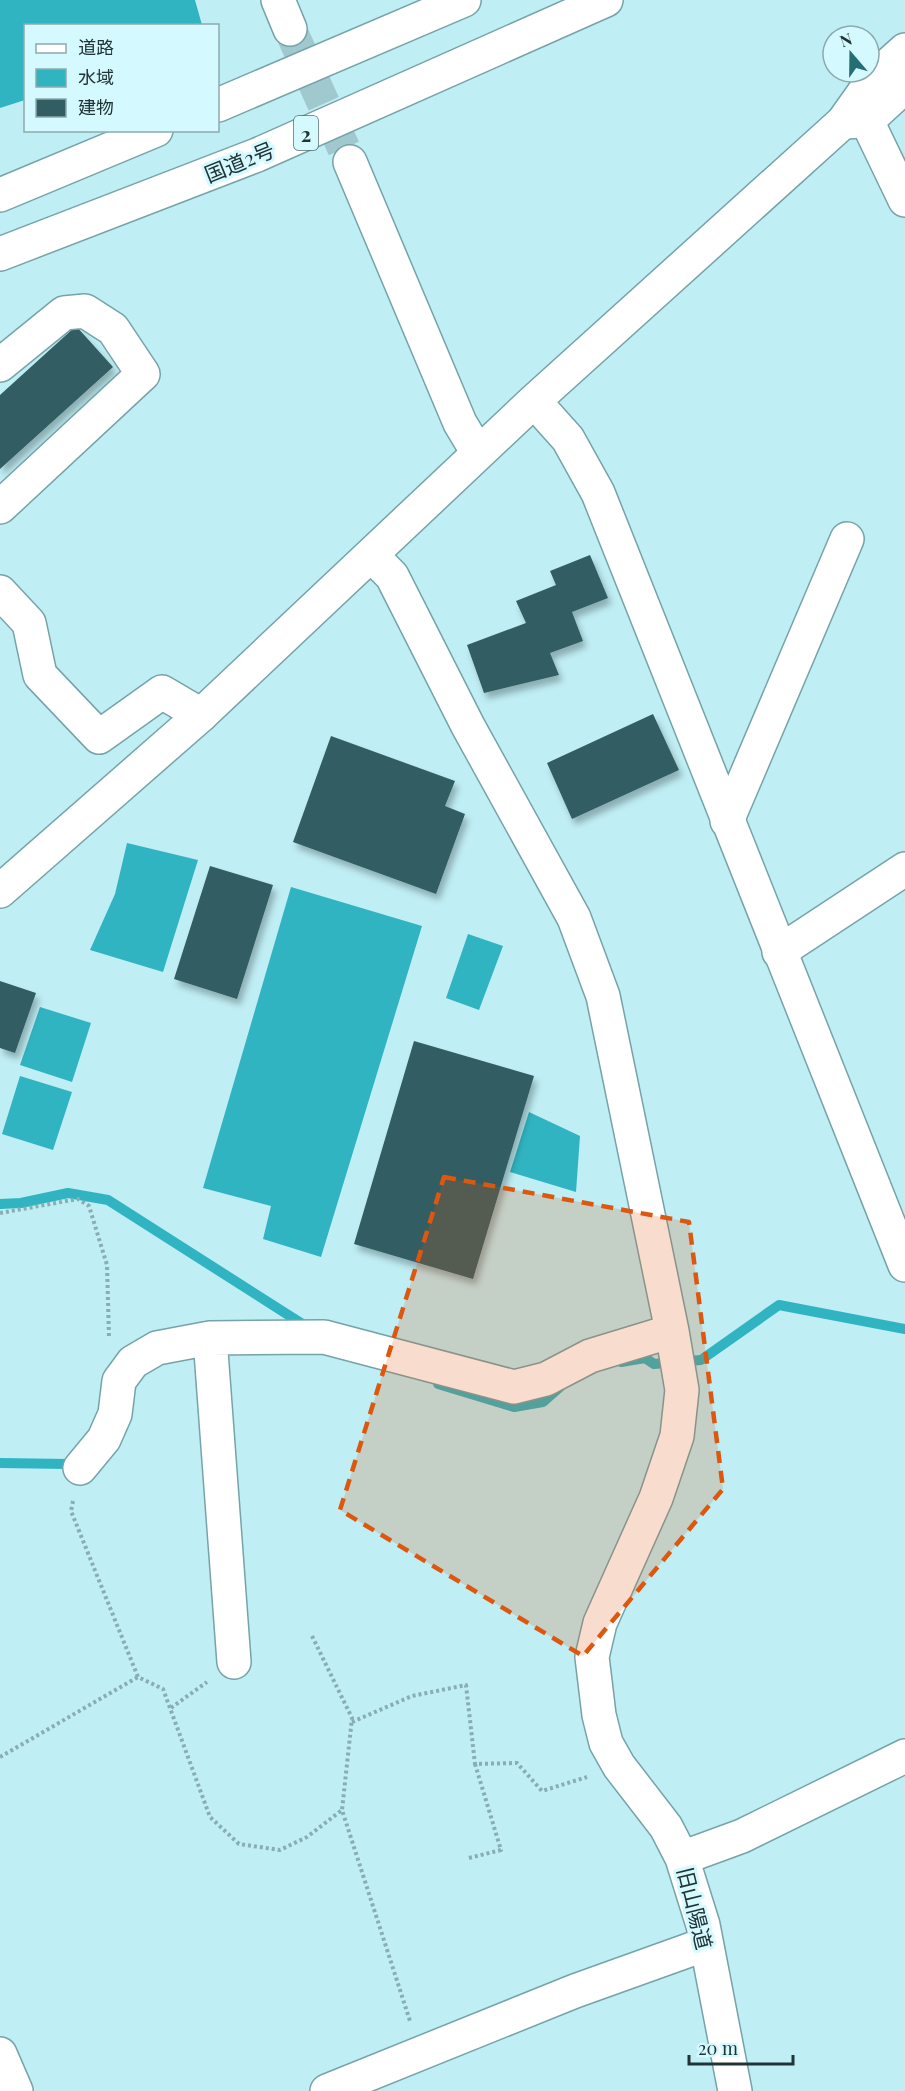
<svg xmlns="http://www.w3.org/2000/svg" width="905" height="2091" viewBox="0 0 905 2091" font-family="'Playfair Display','Noto Sans JP',serif">
  <defs>
    <filter id="shadow"><feDropShadow dx="3.5" dy="6" stdDeviation="3" flood-color="#0004"/></filter>
  </defs>
  <rect width="100%" height="100%" fill="#bfeef4"/>
  <path fill="#30b4c1" d="M0,0h195l7,25 -176,1 -1,74 -25,8z
    M127,843l71,17 -35,112 -73,-22 25,-56z
    M291,887l131,39 -101,331 -58,-18 8,-33 -68,-18z
    M468,934l35,12 -24,64 -33,-12z
    M40,1007l51,16 -19,59 -52,-17z
    M20,1076l52,16 -19,58 -51,-16z
    M529,1112l51,24 -4,56 -66,-20z"/>
  <g fill="none" stroke-linecap="round" stroke-linejoin="round">
    <path stroke="#30b4c1" stroke-width="10" d="M0,1204l21,-1 47,-10 40,7 196,125 1,4
      M621,1362l24,-4 9,6 47,-4 78,-55 126,24
      M438,1384l76,23 29,-5 17,-15
      M0,1463l68,1"/>
  </g>
  <path fill="#325d62" filter="url(#shadow)" d="M76,326l37,41 -113,102v-74z
    M590,555l18,43 -36,14 11,29 -33,12 9,22 -75,18 -17,-48 59,-22 -10,-22 40,-16 -6,-14z
    M653,714l26,56 -107,49 -25,-56z
    M331,736l124,45 -10,25 20,8 -29,80 -143,-52z
    M210,866l63,19 -36,114 -63,-20z
    M0,981l36,12 -21,60 -15,-5z
    M414,1041l120,35 -61,203 -119,-35z"/>
  <g fill="none" stroke-linecap="round" stroke-linejoin="round">
    <path stroke="#9fc9ce" stroke-width="33" stroke-dasharray="33 16" stroke-linecap="butt" d="M290,29l60,133"/>
    <defs>
      <path id="minor" d="M278,0l12,29
        M867,121l38,-35
        M843,122l24,-1 38,79
        M350,162l110,261 18,30
        M0,365l64,-52 21,-2 28,18 30,45 -143,133
        M372,556l20,20 76,150 106,192 29,78 69,335 10,59 -5,46 -21,62 -56,125 -8,34 7,58 7,28 13,23 47,61 16,31 21,67 32,166
        M0,592l29,31 11,52 59,62 63,-45 39,23
        M727,821l120,-282
        M779,952l126,-83
        M210,1338l24,324
        M80,1468l24,-29 11,-25 4,-33 14,-19 24,-14 53,-10 114,-1 190,50 32,-8 44,-23 82,-25
        M682,1858l60,-22 163,-80
        M0,2054l16,37
        M327,2091l248,-100 131,-47"/>
      <path id="tertiary" d="M534,401l34,38 30,54 307,772
        M0,891l201,-176 333,-314 309,-279 32,-45 30,-27"/>
      <path id="trunk" d="M218,105l246,-105
        M0,195l156,-65
        M0,254l257,-99 349,-155"/>
    </defs>
    <use href="#minor" stroke="#76a3a8" stroke-width="36"/>
    <use href="#tertiary" stroke="#76a3a8" stroke-width="36"/>
    <use href="#trunk" stroke="#76a3a8" stroke-width="36"/>
    <path stroke="#88adb2" stroke-width="4" stroke-dasharray="3 3" stroke-linecap="butt" d="M0,1213l78,-14 11,7 18,59 2,73
      M73,1501l-2,10 67,166 25,12 47,128 29,27 41,6 27,-13 35,-27
      M312,1636l40,82 -10,92 68,211
      M171,1708l36,-26
      M352,1722l60,-26 54,-11 9,79 42,-1 25,28 45,-14
      M0,1757l138,-80
      M469,1858l32,-8 -26,-86"/>
    <use href="#minor" stroke="#fff" stroke-width="33"/>
    <use href="#tertiary" stroke="#fff" stroke-width="33"/>
    <use href="#trunk" stroke="#fff" stroke-width="33"/>
  </g>
  <path fill="#de570e" fill-opacity="0.2" stroke="#de570e" stroke-width="4.5" stroke-dasharray="12 8" stroke-linejoin="round" d="M444,1177l245,45 34,267 -140,167 -243,-146z"/>
  <g text-anchor="middle" dominant-baseline="central" stroke-width="6" stroke-linejoin="round" paint-order="stroke">
    <rect fill="#d4f9fe" stroke="#576e72" stroke-width="1.5" x="294" y="116" width="24" height="34" rx="4.5"/>
    <g font-size="20" font-weight="bold" fill="#213336">
      <text x="306" y="133">2</text>
    </g>
    <g font-size="21" fill="#213336" stroke="#d4f9fe">
      <text transform="translate(239 161) rotate(-22)">国道2号</text>
      <text transform="translate(696 1908) rotate(76)">旧山陽道</text>
    </g>
  </g>
  <rect x="24" y="24" width="195" height="108" fill="#d4f9fe" stroke="#8caaae" stroke-width="1.5"/>
  <rect x="36" y="44" width="30" height="9" fill="#ffffff" stroke="#8caaae" stroke-width="1.5"/>
  <text x="78" y="54" font-size="18" fill="#213336">道路</text>
  <rect x="36" y="69" width="30" height="18" fill="#30b4c1" stroke="#8caaae" stroke-width="1.5"/>
  <text x="78" y="84" font-size="18" fill="#213336">水域</text>
  <rect x="36" y="99" width="30" height="18" fill="#325d62" stroke="#8caaae" stroke-width="1.5"/>
  <text x="78" y="114" font-size="18" fill="#213336">建物</text>
  <g transform="translate(851 54) rotate(340)"><circle r="28" fill="#d4f9fe" stroke="#8caaae" stroke-width="1.5"/>
  <path d="M0-4.5L10 22L0 15L-10 22Z" fill="#246e76"/>
  <text y="-9" font-size="16" font-weight="bold" text-anchor="middle" fill="#213336">N</text>
  </g>
  <path d="M689 2055v9h104v-9" fill="none" stroke="#213336" stroke-width="3"/>
  <text x="698" y="2055" font-size="18" fill="#213336" stroke="#d4f9fe" stroke-width="4.5" paint-order="stroke">20 m</text>
</svg>
